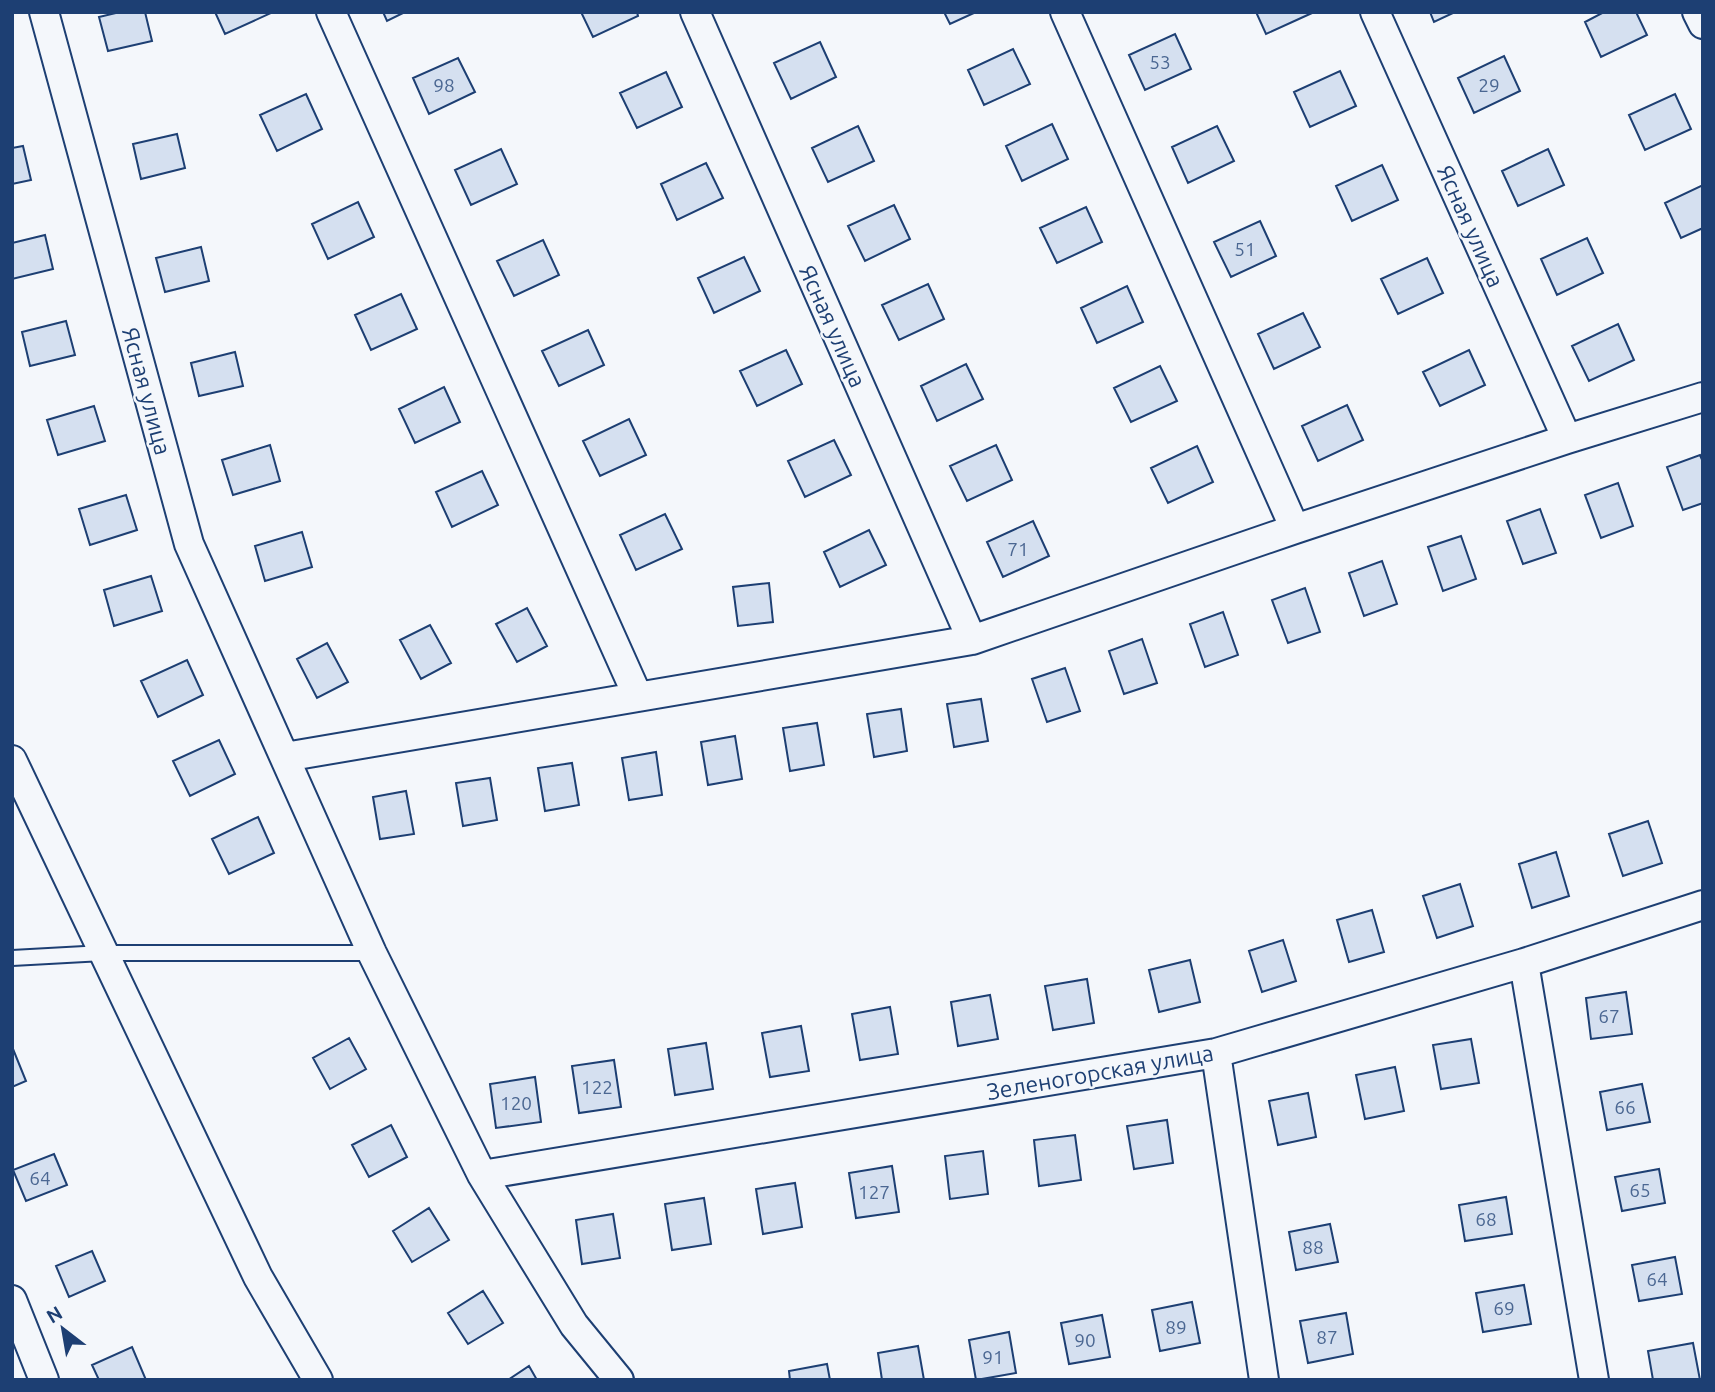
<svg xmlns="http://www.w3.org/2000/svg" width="1715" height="1392" viewBox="0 0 1715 1392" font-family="Ubuntu,sans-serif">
  <rect width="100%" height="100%" fill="#f4f7fb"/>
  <path fill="#d5e0f0" stroke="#1d3f73" stroke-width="2" d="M120,12h25l7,29 -44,10 -9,-34z
    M215,12h55l1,1 -46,21z
    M383,12h22l-18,9z
    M581,12h56l1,4 -45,21z
    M944,12h32l-26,12z
    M1256,12h56v1l-46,21z
    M1430,12h25l-21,10z
    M1604,12h32l11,23 -46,22 -16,-35z
    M1175,34l16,35 -46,21 -16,-35z
    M820,42l16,35 -45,22 -17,-36z
    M1013,49l17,35 -46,21 -16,-35z
    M1504,56l16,35 -46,22 -16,-35z
    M458,58l17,34 -46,22 -16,-36z
    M1340,71l16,35 -46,21 -16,-35z
    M666,72l16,35 -45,21 -17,-35z
    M306,94l16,35 -45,22 -17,-36z
    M1675,94l16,35 -46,21 -16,-35z
    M1052,124l16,35 -46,22 -16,-35z
    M858,126l16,35 -46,21 -16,-34z
    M1217,126l17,35 -46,22 -16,-36z
    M177,134l8,34 -44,11 -8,-35z
    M23,146l8,34 -19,4v-36z
    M501,149l16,35 -46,21 -16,-35z
    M1548,149l16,36 -46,21 -16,-35z
    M706,163l17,35 -46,22 -16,-36z
    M1382,165l16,35 -46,21 -16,-35z
    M1703,185v43l-22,10 -16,-35z
    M358,202l16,35 -46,22 -16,-35z
    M894,205l16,34 -45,22 -17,-35z
    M1086,207l16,35 -45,21 -17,-35z
    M1260,221l16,35 -45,21 -17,-35z
    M45,235l8,34 -41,10v-36z
    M1587,238l16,35 -46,22 -16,-36z
    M543,240l16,35 -45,21 -17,-35z
    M201,247l8,34 -44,11 -9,-34z
    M744,257l16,34 -46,22 -16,-35z
    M1427,258l16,35 -45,21 -17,-35z
    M928,284l16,35 -45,21 -17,-35z
    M1127,286l16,36 -46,21 -16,-35z
    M401,294l16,35 -46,21 -16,-35z
    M1303,313l17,34 -46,22 -16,-35z
    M66,321l9,34 -45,11 -8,-34z
    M1618,324l16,36 -45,21 -17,-35z
    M588,330l16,35 -45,21 -17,-35z
    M786,350l16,34 -45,22 -17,-35z
    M1469,350l16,35 -45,21 -17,-34z
    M235,352l8,34 -44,10 -8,-33z
    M966,364l17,35 -46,22 -16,-35z
    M1160,366l17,35 -46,21 -17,-34z
    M444,387l16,35 -45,21 -16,-34z
    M1347,405l16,35 -45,21 -16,-35z
    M94,406l11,35 -47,14 -11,-35z
    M629,419l17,36 -46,21 -17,-35z
    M834,440l17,35 -46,22 -17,-36z
    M270,445l10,36 -47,14 -11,-35z
    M996,445l16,35 -45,21 -17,-35z
    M1197,446l16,36 -45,21 -17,-35z
    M1700,455l3,7v41l-20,7 -16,-43z
    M482,471l16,34 -46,22 -16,-35z
    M1618,483l15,43 -32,12 -16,-43z
    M126,495l11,35 -47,15 -11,-36z
    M1540,509l16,44 -33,11 -16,-43z
    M665,514l17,35 -46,21 -16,-35z
    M1033,521l16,35 -46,21 -16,-35z
    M869,530l17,35 -46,22 -16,-35z
    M302,532l10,35 -47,14 -10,-35z
    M1461,536l15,43 -33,12 -15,-44z
    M1382,561l15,43 -33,12 -15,-43z
    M151,576l11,35 -48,15 -10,-36z
    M769,583l4,39 -35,4 -5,-39z
    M1305,588l15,44 -32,11 -16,-43z
    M527,608l20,38 -30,16 -21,-38z
    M1223,612l15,43 -33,12 -15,-43z
    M430,625l21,38 -30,16 -21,-39z
    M1142,639l15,44 -33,11 -15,-43z
    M327,643l21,39 -31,16 -20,-39z
    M187,660l16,35 -45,22 -17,-36z
    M1065,668l15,43 -33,11 -15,-43z
    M981,699l7,42 -34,6 -7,-43z
    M901,709l6,42 -33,6 -7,-43z
    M817,723l7,42 -34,6 -7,-43z
    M735,736l7,43 -34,6 -7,-43z
    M219,740l16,34 -45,22 -17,-35z
    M656,752l6,43 -33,5 -7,-42z
    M572,763l7,42 -34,6 -7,-43z
    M490,778l7,42 -34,6 -7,-43z
    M406,791l8,43 -34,5 -7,-42z
    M258,817l16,36 -45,21 -17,-35z
    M1648,821l14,42 -39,13 -14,-42z
    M1556,852l13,44 -37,12 -13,-44z
    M1460,884l13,42 -36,12 -14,-42z
    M1372,910l12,42 -35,10 -12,-42z
    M1283,940l13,41 -34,11 -13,-41z
    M1190,960l10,42 -41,10 -10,-42z
    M1087,979l7,44 -41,7 -8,-44z
    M1626,992l6,42 -41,5 -5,-41z
    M990,995l8,44 -40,7 -7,-44z
    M890,1007l8,47 -38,6 -8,-46z
    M801,1026l8,45 -39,6 -8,-44z
    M349,1038l17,31 -36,20 -17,-31z
    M1471,1039l8,44 -38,6 -8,-44z
    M706,1043l7,46 -38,6 -7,-46z
    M13,1049l13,32 -14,6v-37z
    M614,1060l7,47 -42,6 -7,-47z
    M1395,1067l9,44 -39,8 -9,-44z
    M535,1077l6,45 -45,6 -6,-44z
    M1642,1084l8,38 -43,8 -7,-38z
    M1308,1093l8,44 -38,8 -9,-44z
    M1167,1120l6,43 -39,6 -7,-43z
    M391,1125l16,32 -38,20 -17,-32z
    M1075,1135l6,45 -42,6 -5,-46z
    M983,1151l5,43 -38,5 -5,-43z
    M54,1154l13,31 -41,16 -13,-31z
    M892,1166l7,46 -43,6 -7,-45z
    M1659,1169l6,34 -43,8 -7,-34z
    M795,1183l7,44 -39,7 -7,-45z
    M1506,1197l6,37 -47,7 -6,-36z
    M704,1198l7,46 -39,6 -7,-46z
    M429,1208l20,32 -37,22 -19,-31z
    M613,1214l7,44 -38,6 -6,-44z
    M1330,1224l8,38 -42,8 -7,-38z
    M92,1251l13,30 -36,16 -13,-31z
    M1675,1257l7,37 -43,7 -7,-36z
    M1524,1285l7,39 -48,8 -7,-39z
    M483,1291l20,32 -35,21 -20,-31z
    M1192,1302l8,41 -40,8 -8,-41z
    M1346,1313l7,41 -45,9 -8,-42z
    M1102,1315l8,42 -41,7 -8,-41z
    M1009,1332l7,41 -40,7 -7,-40z
    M1693,1343l7,37h-47l-5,-29z
    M918,1346l6,34h-42l-4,-27z
    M132,1347l14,33h-47l-7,-15z
    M827,1364l3,16h-40l-1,-9z
    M529,1366l8,14h-29z"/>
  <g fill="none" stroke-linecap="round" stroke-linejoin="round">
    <defs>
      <path id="lane" d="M12,958l91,-5h269"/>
      <path id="street" d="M44,12l145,532 183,409 110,222 92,150 45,55
        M331,12l307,685
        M695,12l277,628
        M1065,12l230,517
        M1375,12l192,427
        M1697,12l6,12
        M285,757l687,-117 323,-111 272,-90 136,-42
        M12,760l246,517 60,103
        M1524,963l70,417
        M1216,1053l48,327
        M482,1175l734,-122 308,-90 179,-58
        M12,1300l32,80"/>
    </defs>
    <use href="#lane" stroke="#1d3f73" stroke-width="18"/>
    <use href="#street" stroke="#1d3f73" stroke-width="32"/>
    <use href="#lane" stroke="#f4f7fb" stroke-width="14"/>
    <use href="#street" stroke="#f4f7fb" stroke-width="28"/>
  </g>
  <g text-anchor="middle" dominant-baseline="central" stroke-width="5" stroke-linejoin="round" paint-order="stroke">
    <g font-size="19" fill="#4b6792">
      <text x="1160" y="62">53</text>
      <text x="444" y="85">98</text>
      <text x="1489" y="85">29</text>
      <text x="1245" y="249">51</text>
      <text x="1018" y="549">71</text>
      <text x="1609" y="1016">67</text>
      <text x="597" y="1087">122</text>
      <text x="516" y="1103">120</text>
      <text x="1625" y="1107">66</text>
      <text x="40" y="1178">64</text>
      <text x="1640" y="1190">65</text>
      <text x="874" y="1192">127</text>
      <text x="1486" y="1219">68</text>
      <text x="1313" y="1247">88</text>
      <text x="1657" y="1279">64</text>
      <text x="1504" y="1308">69</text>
      <text x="1176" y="1327">89</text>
      <text x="1327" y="1337">87</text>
      <text x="1085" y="1340">90</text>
      <text x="993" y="1357">91</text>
    </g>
    <g font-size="23" fill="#1d3f73" stroke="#f4f7fb">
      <text transform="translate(1471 226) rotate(66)">Ясная улица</text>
      <text transform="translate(833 326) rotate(66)">Ясная улица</text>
      <text transform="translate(147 391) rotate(75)">Ясная улица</text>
      <text transform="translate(1100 1072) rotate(-10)">Зеленогорская улица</text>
    </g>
  </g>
  <rect width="1715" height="1392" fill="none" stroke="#1d3f73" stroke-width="28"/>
  <g transform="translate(63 1329) rotate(329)" stroke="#f4f7fb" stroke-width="5" paint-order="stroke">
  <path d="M0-5L12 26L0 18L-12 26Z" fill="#1d3f73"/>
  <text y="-10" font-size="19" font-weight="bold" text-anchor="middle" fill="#1d3f73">N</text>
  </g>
</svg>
